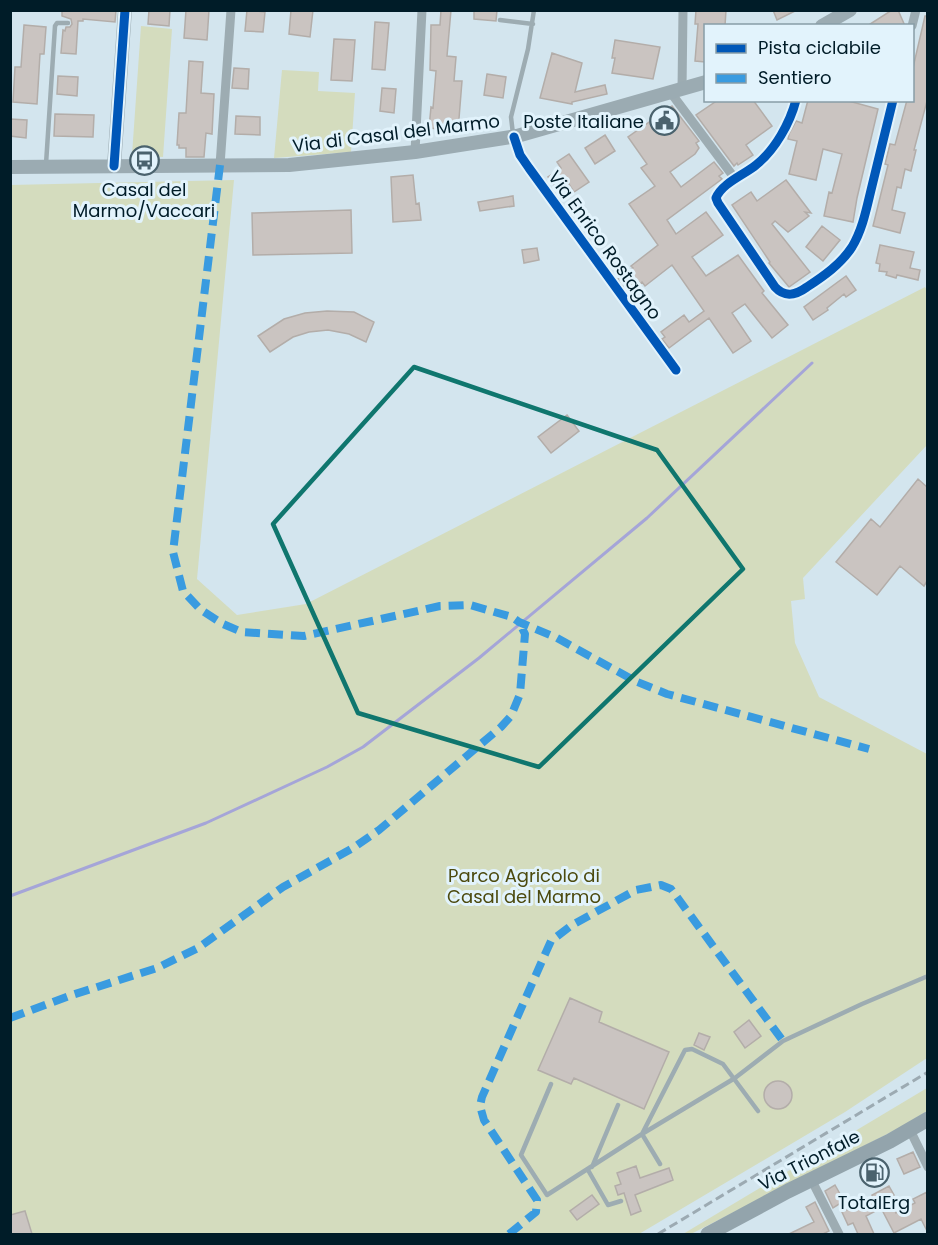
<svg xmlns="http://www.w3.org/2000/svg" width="938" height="1245" viewBox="0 0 938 1245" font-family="Poppins,sans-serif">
  <rect width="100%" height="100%" fill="#d3e5ee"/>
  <path fill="#d4dcbe" d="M141,26l31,3 -9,128 -31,-2z
    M282,70l37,2 -1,19 37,2 -4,59 -77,6z
    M234,180l-37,399 40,36 69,-11 619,-317 3,5 -1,153 -124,133 2,21 -14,2 4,42 24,54 108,57v304l-82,54 -206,122h-628l-1,-1049z
    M927,1088v23l-28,17 -208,106h-8z"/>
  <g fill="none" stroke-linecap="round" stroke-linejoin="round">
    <path stroke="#a5a5d8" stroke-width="3" d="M10,896l196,-73 121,-56 36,-20 116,-89 168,-140 165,-155"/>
  </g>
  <path fill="#cac4c1" stroke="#b3ada9" stroke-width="1.5" d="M62,10h54l-1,12 -32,-3v2h-5l-2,33 -15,-1 2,-23 2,1 1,-4h4l2,-3 -1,-5 -9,-3z
    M149,10h21l-1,16 -21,-2z
    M186,10h23l-2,30 -23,-2z
    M247,10l18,2 -2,20 -18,-1z
    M291,10h22l-3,27 -21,-3z
    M441,10h10l-4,46 9,1 -2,24h8l-4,50 -29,-3 2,-21 2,1 3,-37 -6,-1 1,-45h9z
    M474,10h23l-1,11 -22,-2z
    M696,10h30l-1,16 -20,-1v37l-10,-1 3,-37h-3z
    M773,10h24l-20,10z
    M892,10h6l7,16h-38z
    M925,16h2v85l-13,49h2l-5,21 -6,-2 -4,19 -4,-1 -5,23 13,3 -5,20 -27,-7 15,-61 -3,-1 5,-20 5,1 12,-45h5v-28z
    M375,22l14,1 -4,47 -13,-1z
    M24,25l22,2 -2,27h-4l-3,50 -24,-2 2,-35h6z
    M334,39l21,1 -3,41 -21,-1z
    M615,40l45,7 -7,32 -41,-6 3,-15h-3z
    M552,53l30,10 -7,29 30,-7 2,9 -35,8v2l-32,-6z
    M189,61l14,1 -2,31 13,1 -2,40 -6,-1 -2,24h-18v-9h-7v-3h-2l2,-32h7z
    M234,68l15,1 -1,20 -16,-1z
    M487,74l19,3 -3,21 -19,-3z
    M58,76l20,1 -1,19 -20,-2z
    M382,88l14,1 -2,24 -14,-2z
    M718,100h35l19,26 -26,19 7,10 -15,10 -1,-2 -3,3 -38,-51z
    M808,100h37l33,9 -21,89 -4,24 -29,-6 5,-24 3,1 10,-39 -19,-5 -7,31 -27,-6 8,-33 -9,-2 1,-5 7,-13 6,2z
    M672,106l27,35 -3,2 3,5 -4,6 -25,18 11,15 33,-25 9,11 -4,3 3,3 -55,41 9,14 30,-22 17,23 -31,22 14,19 32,-21 26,36 -2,2 26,32 -16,13 -27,-34 -13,9 19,28 -18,12 -24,-35 -40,30 -7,-9 3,-2 -4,-5 23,-17 5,7 15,-11 -32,-46 -27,21 -3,-4 -13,10 -11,-13 15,-11 -2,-2 27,-21 -29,-41 26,-18 -14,-18 6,-4 -19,-27z
    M55,114l39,1 -1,22 -39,-1z
    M236,116l24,1v18l-25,-1z
    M10,119l17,1 -1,18 -16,-2z
    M605,135l10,16 -20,13 -10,-16z
    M569,154l20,28 -15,10 -7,-11 -11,7 -8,-11 13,-9 -4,-6z
    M413,175l3,29 3,-1 2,17 -28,2 -2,-45z
    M786,180l25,33 -6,-1 4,4 -21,16 -13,-11 -3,3 38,48 -21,15 -20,-24 1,-1 -38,-57 19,-13 6,9z
    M513,196l1,10 -34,5 -2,-9z
    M351,210l1,43 -99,2 -1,-42z
    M822,226l18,14 -17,21 -17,-14z
    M880,245l34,7 -4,16 10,2 -2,10 -21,-5 -1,3 -10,-3 1,-3 -8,-1 1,-7 -4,-1z
    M537,248l2,12 -15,3 -2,-13z
    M846,276l10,14 -10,7 -2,-3 -17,14 1,2 -15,10 -9,-13z
    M327,311l27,1 20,10 -8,20 -17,-8 -21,-4 -19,2 -16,5 -23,15 -12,-16 26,-17 21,-6z
    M567,415l12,16 -28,22 -13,-16z
    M918,479l9,8v94l-3,5 -24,-20 -23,29 -41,-33 35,-43 9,8z
    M570,998l32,14 -3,10 70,30 -25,57 -70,-31 -3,6 -33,-14z
    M749,1020l12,16 -16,12 -11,-16z
    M699,1033l11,4 -6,13 -10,-5z
    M764 1095a14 14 0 1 1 28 0a14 14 0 1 1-28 0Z
    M913,1152l7,15 -16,7 -7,-15z
    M636,1166l4,12 29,-10 4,12 -38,15 6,16 -10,4 -7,-22 -6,2 -3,-9 6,-2 -4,-11z
    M835,1185l9,16 -11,7 -8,-17z
    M889,1186l5,9 -5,3 7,15 19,-10 -2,-4 14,-7v39l-6,-12 -27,14 -13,-25 -15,8 8,18h-16l-5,-11 -5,2 -6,-13 31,-14 -1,-3z
    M592,1195l7,9 -22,16 -7,-9z
    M815,1202l14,29 -6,3h-34l25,-12 -8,-15z
    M25,1211l7,23h-22v-19z"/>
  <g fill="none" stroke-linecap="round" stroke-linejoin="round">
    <path stroke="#9dacb2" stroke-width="4.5" d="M500,20l33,4
      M513,134l-2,-17 17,-68 6,-39
      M46,164l9,-138 2,-3h11
      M551,1084l-30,71 26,40 95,-61 93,-56 48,-37 79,-37 66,-28
      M660,1164l-18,-30 43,-84 7,-1 31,15 35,47
      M592,1167l26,-62
      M588,1170l20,35 13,-4"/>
    <path stroke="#9dacb2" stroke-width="9" d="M912,26l4,-16
      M682,90l1,-80
      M671,93l65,87
      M796,100c-6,23 -21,50 -40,65 -12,10 -34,18 -40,33l2,5 57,84c10,11 21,8 32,0 17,-11 34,-23 45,-40 11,-18 15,-41 20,-61 7,-29 14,-57 21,-86
      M514,137l6,18 9,13 147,202
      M415,152l7,-142
      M220,165l11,-155
      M910,1130l18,37
      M811,1179l28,55"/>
    <path stroke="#9babb2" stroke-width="14" d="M822,26l28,-16
      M114,166l11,-156
      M10,167l279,-2 126,-13 102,-16 189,-54"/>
    <path stroke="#93a4ac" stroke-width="15" d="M708,1234l80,-43 102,-50 38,-22"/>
    <path stroke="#9caab2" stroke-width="3" stroke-dasharray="9 4.5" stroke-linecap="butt" d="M658,1234l270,-162"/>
    <path stroke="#399be0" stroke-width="8" stroke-dasharray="15 8" stroke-linecap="butt" d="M220,165l-47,387 10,39 18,19 22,14 19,8 62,4 136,-30 30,-1 42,12 7,5 38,16 78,43 32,13 202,55
      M10,1018l59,-22 88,-28 41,-20 85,-61 70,-39 26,-18 122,-103 10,-11 9,-22 5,-60 -6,-12
      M509,1234l27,-22 1,-12 -53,-80 -4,-14 2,-9 64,-145 5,-11 21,-16 64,-35 25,-5 10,4 112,152"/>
    <defs>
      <path id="cycleway" d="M796,100c-6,23 -21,50 -40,65 -12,10 -34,18 -40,33l2,5 57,84c10,11 21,8 32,0 17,-11 34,-23 45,-40 11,-18 15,-41 20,-61 7,-29 14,-57 21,-86
        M514,137l6,18 9,13 147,202
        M114,166l11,-156"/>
    </defs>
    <use href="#cycleway" stroke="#e2f3fc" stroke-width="13"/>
    <use href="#cycleway" stroke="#0057b8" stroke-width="9"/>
  </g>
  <path fill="none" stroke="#0f766e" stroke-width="4.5" stroke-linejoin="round" d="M414,367l243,83 86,119 -204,198 -181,-54 -85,-189z"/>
  <defs>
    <symbol id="civic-ring" viewBox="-11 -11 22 22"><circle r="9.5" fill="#e2f3fc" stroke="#4a626d" stroke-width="1.5"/><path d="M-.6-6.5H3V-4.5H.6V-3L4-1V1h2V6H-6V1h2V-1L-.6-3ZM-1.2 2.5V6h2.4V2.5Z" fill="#4a626d"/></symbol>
    <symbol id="bus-ring" viewBox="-11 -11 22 22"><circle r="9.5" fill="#e2f3fc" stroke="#4a626d" stroke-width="1.5"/><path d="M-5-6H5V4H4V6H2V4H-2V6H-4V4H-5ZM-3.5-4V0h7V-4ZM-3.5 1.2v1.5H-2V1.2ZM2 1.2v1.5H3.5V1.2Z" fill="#4a626d"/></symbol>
    <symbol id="fuel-ring" viewBox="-11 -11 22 22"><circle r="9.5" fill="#e2f3fc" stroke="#4a626d" stroke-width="1.5"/><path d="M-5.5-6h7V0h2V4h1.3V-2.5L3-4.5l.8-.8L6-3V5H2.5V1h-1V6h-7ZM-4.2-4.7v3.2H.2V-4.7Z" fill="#4a626d"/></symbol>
  </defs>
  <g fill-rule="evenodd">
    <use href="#civic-ring" x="648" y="104" width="33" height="33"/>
    <use href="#bus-ring" x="128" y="144" width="33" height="33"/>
    <use href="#fuel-ring" x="858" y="1156" width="33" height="33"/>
  </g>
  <g text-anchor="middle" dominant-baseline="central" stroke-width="6" stroke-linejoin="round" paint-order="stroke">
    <g font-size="18" fill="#001c28" stroke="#e2f3fc">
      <text x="644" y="121" text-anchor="end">Poste Italiane</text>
      <text x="144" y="189">Casal del<tspan x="144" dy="21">Marmo/Vaccari</tspan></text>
      <text x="874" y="1202">TotalErg</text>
    </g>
    <g font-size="18" fill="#001c28" stroke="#e2f3fc">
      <text transform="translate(396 133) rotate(-7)">Via di Casal del Marmo</text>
      <text transform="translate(605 245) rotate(54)">Via Enrico Rostagno</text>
      <text transform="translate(809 1160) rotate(-27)">Via Trionfale</text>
    </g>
    <g font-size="18" fill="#4c4a0e" stroke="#e2f3fc">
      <text x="524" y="875">Parco Agricolo di<tspan x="524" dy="21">Casal del Marmo</tspan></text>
    </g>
  </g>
  <rect width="938" height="1245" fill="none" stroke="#001c28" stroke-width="24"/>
  <rect x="704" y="24" width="210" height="78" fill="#e2f3fc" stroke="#889da7" stroke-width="1.5"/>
  <rect x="716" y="44" width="30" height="9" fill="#0057b8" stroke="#889da7" stroke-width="1.5"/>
  <text x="758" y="54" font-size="18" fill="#001c28">Pista ciclabile</text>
  <rect x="716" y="74" width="30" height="9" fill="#399be0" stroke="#889da7" stroke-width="1.5"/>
  <text x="758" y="84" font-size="18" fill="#001c28">Sentiero</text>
</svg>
